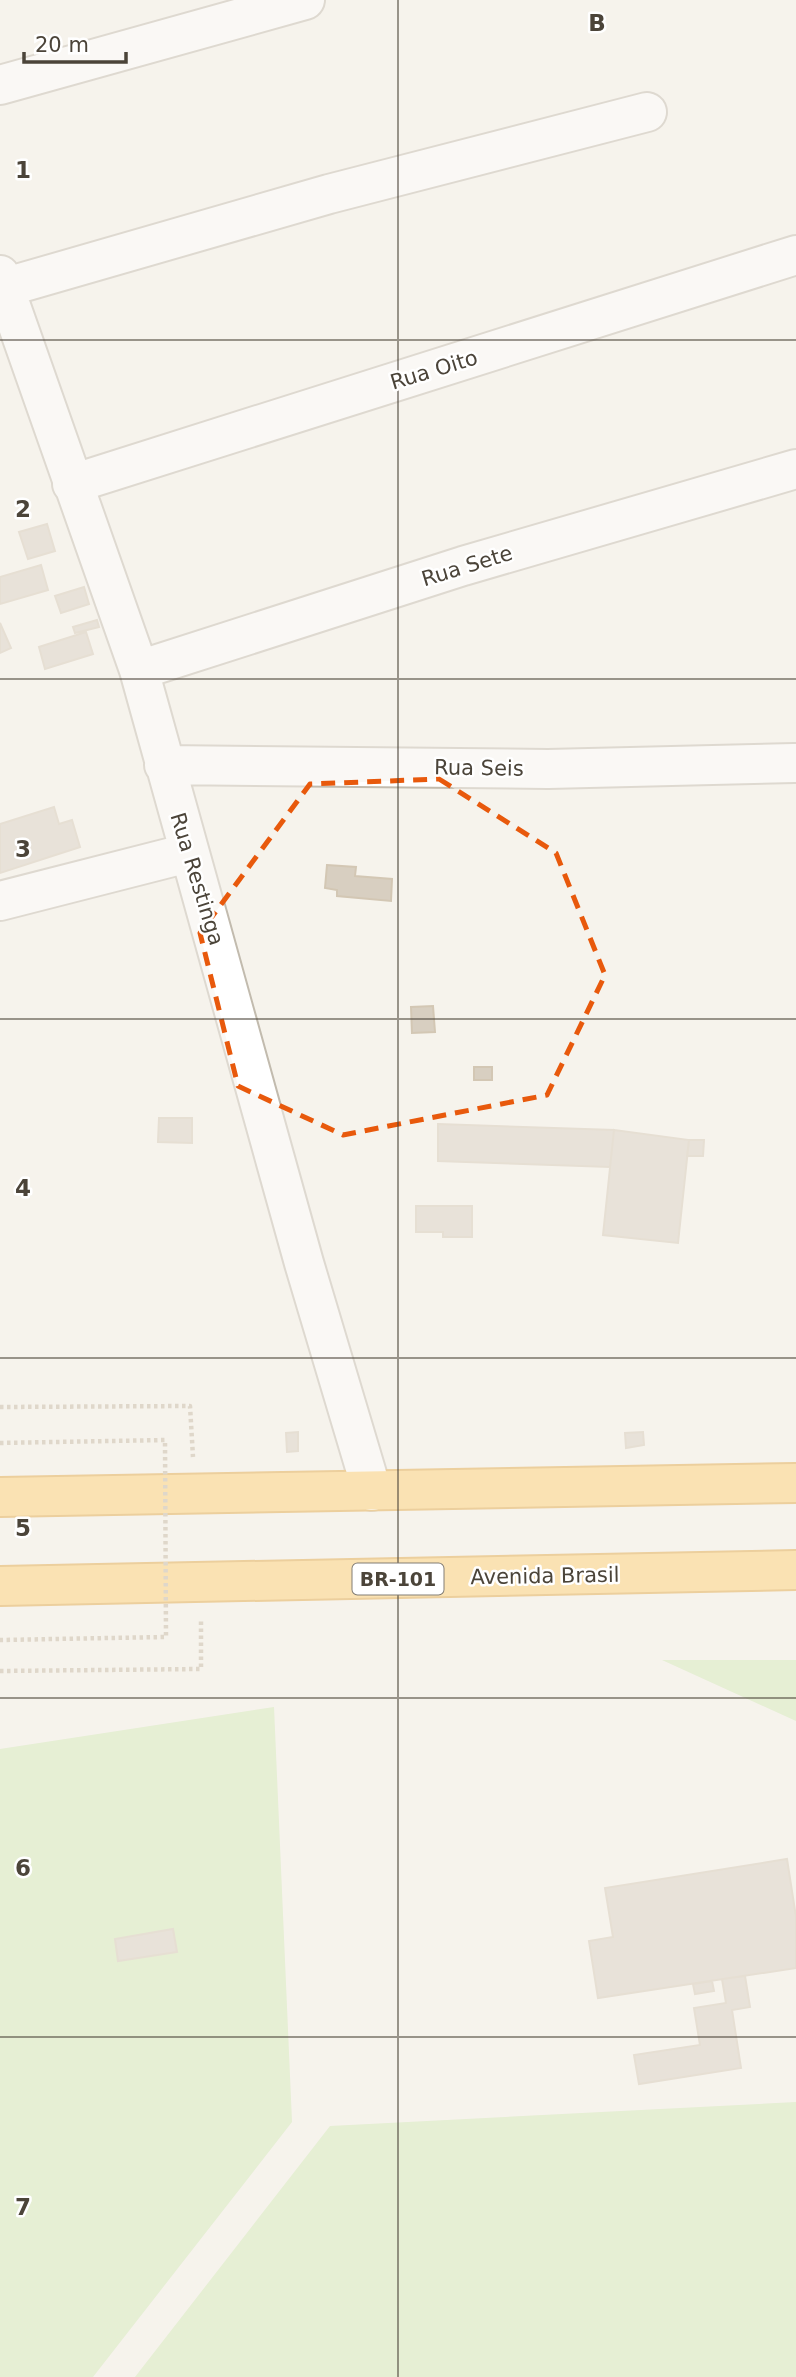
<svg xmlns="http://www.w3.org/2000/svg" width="796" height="2377" viewBox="0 0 796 2377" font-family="'DejaVu Sans',sans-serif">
  <rect width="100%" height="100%" fill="#f6f3ec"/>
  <path fill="#d2eab5" d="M662,1660h134v61z
    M274,1707l18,415 -199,255h-93v-628z
    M796,2102v275h-661l195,-251z"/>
  <path fill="#d8cfc1" stroke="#d3c7b4" stroke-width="2" d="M47,524l8,27 -27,8 -9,-27z
    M41,565l7,25 -48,14v-27z
    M84,587l5,17 -28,9 -6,-17z
    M97,620l2,7 -24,6 -2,-6z
    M0,623l11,25 -11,5z
    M86,632l7,22 -48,15 -6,-22z
    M54,807l5,17 13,-4 8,27 -80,26v-49z
    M327,865l29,2 -1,9 37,3 -1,22 -54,-5v-6l-12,-2z
    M433,1006l2,26 -23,1 -1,-26z
    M474,1067h18v13h-18z
    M159,1118h33v25l-34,-1z
    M438,1124l176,6 -4,37 -172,-6z
    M614,1130l75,10 -11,103 -75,-8z
    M689,1140h15l-1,16h-16z
    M416,1206h56v31h-29v-5h-27z
    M298,1432v19l-11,1 -1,-19z
    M643,1432l1,13 -18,3 -1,-15z
    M787,1859l9,58v51l-198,30 -9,-57 24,-4 -8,-49z
    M173,1929l4,23 -59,9 -3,-22z
    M745,1976l5,31 -18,3 9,58 -102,16 -5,-29 66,-10 -6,-37 32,-5 -4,-24z
    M712,1981l2,10 -19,3 -2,-10z"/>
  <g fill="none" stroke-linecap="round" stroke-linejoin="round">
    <defs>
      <path id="minor" d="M0,85l305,-85
        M0,275l139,395 165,593 68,228
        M3,288l326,-94 318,-82
        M72,484l724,-229
        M139,670l324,-104 333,-97
        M164,765l384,4 246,-6
        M0,901l188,-48"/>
      <path id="motorway" d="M0,1497l796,-14
        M0,1586l796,-16"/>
    </defs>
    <use href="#minor" stroke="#c2bbae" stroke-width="42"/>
    <use href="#motorway" stroke="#e0a43c" stroke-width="42"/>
    <path stroke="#c4b79f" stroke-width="4.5" stroke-dasharray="3.5 3.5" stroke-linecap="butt" d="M0,1407l190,-1 3,51
      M0,1671l201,-2v-51"/>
    <use href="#minor" stroke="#fff" stroke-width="38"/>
    <use href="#motorway" stroke="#ffcf6e" stroke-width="38"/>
    <path stroke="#c4b79f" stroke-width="4.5" stroke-dasharray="3.5 3.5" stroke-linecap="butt" d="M0,1443l165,-3 1,197 -166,3"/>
  </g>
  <path d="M0 0H796V2377H0ZM439,779l117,74 49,122 -58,120 -204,40 -105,-49 -38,-153 110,-149z" fill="#f6f3ec" fill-opacity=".55" fill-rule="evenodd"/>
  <path fill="none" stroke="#e8590c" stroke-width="5" stroke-dasharray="14 9" stroke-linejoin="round" d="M439,779l117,74 49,122 -58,120 -204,40 -105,-49 -38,-153 110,-149z"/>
  <path fill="none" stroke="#4b4439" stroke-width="2" stroke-opacity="0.55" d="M398,0v2377M0,340h796M0,679h796M0,1019h796M0,1358h796M0,1698h796M0,2037h796"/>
  <g text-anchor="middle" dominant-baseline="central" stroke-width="5" stroke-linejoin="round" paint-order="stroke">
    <rect fill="#fff" stroke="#817c74" stroke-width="2" x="352.5" y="1563.5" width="91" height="31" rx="5"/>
    <g font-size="19" font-weight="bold" fill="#4b4439">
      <text x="398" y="1579">BR-101</text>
    </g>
    <g font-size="21" fill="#4b4439" stroke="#fff">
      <text transform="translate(434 370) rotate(-17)">Rua Oito</text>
      <text transform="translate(467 566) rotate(-17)">Rua Sete</text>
      <text transform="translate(479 768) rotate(1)">Rua Seis</text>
      <text transform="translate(197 879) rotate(73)">Rua Restinga</text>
      <text transform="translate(545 1576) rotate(-1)">Avenida Brasil</text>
    </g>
  </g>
  <g font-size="23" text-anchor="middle" font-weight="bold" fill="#4b4439" stroke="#fff" stroke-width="5" stroke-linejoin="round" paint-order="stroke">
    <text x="597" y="31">B</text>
    <text x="23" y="178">1</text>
    <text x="23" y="517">2</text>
    <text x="23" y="857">3</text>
    <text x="23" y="1196">4</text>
    <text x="23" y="1536">5</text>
    <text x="23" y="1876">6</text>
    <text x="23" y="2215">7</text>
  </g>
  <path d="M24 52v10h102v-10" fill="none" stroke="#4b4439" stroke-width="3.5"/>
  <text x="35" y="52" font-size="21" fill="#4b4439" stroke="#ffffff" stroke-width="5" paint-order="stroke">20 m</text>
</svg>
